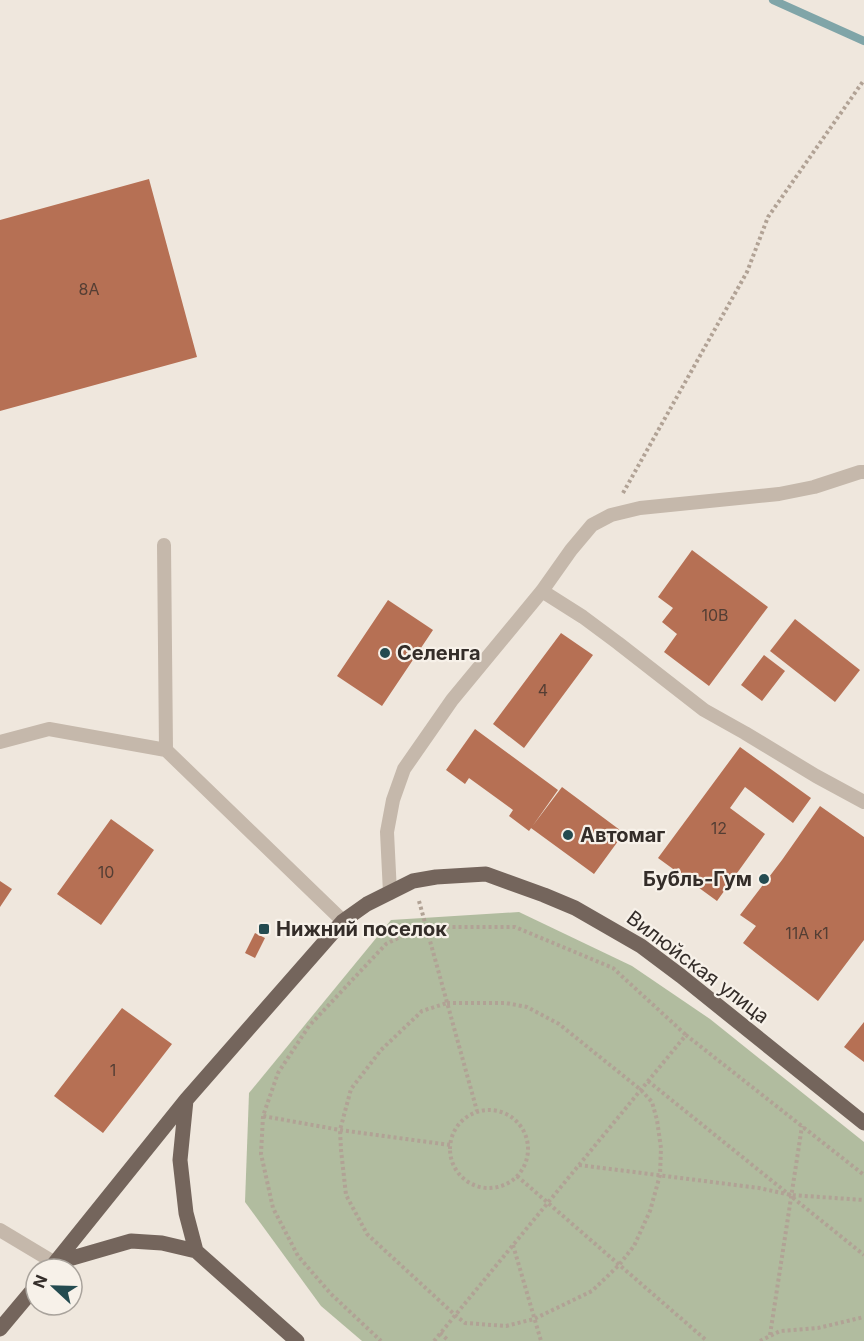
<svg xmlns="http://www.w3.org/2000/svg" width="864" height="1341" viewBox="0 0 864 1341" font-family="Inter,sans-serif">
  <rect width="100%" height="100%" fill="#efe7dd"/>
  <path fill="#b1bc9f" d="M519,912l113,54 78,53 154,123v199h-502l-41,-35 -76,-104 4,-109 142,-173z"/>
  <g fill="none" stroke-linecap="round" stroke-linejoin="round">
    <path stroke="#80a5a8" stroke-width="8" d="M773,0l91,41"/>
  </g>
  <path fill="#b67054" d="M149,179l48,178 -197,54v-191z
    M692,550l76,57 -59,79 -45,-34 13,-18 -15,-12 11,-14 -15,-11z
    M388,600l45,30 -51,76 -45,-30z
    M795,619l65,51 -25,32 -65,-51z
    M561,633l32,22 -69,93 -31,-24z
    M764,655l21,16 -23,30 -21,-16z
    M475,729l83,61 -29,41 -20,-15 4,-6 -44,-32 -4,6 -19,-14z
    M740,747l71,51 -18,25 -48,-36 -15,21 35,26 -48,67 -59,-43z
    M562,787l62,46 -30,41 -63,-46z
    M820,806l44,31v103l-46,61 -75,-58 13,-17 -16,-11 42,-55z
    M111,819l43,31 -53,75 -44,-31z
    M0,881l12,8 -12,18z
    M255,933l10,5 -10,20 -10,-5z
    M122,1008l50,36 -69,89 -49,-37z
    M864,1022v40l-20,-15z"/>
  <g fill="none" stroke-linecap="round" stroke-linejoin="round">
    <path stroke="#b1a295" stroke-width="4" stroke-dasharray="3 3" stroke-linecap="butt" d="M623,493l124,-221 21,-55 96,-137
      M419,901l58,210
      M447,1003h59l21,4 32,17 82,66 11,12 5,18 4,28 -1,27 -10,36 -16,35 -15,19 -27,26 -58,28 -28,7 -41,-3 -10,-8 -88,-81 -21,-39 -5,-45 -1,-20 11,-41 30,-39 41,-39z
      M648,1081l216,174
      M450 1149a39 39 0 1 1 78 0a39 39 0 1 1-78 0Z
      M263,1116l-2,38 12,54 25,48 33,38 50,47
      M450,1145l-110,-15 -77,-14 15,-43 31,-47 77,-82 32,-16 8,-1h89l98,41 73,67
      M579,1165l180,23 32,7 73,5
      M517,1176l190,165
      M513,1245l28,96
      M440,1333l9,8
      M770,1335l32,-209
      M434,1341l252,-306 178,140
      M760,1341l20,-10 38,-3 46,-11"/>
    <path stroke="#c5b8ab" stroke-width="14" d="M164,545l2,205 177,171
      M542,591l41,26 35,26 86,67 41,23 71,43 48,26
      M0,742l49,-13 117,21
      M390,893l-3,-61 6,-32 11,-31 48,-69 90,-109 29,-41 21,-25 19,-10 29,-7 139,-14 35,-7 46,-15h4
      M0,1230l55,33"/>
    <path stroke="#74655c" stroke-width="15" d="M186,1100l-6,60 6,53 10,38
      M55,1263l76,-22 31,2 34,8 101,90
      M50,1269l136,-169 157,-179 24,-17 46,-23 23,-4 50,-3 58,21 31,13 66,38 40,30 183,147
      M0,1329l36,-43"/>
  </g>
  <g fill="#244b50" stroke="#f7f1e9" stroke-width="2">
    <circle cx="385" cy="653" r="6"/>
    <circle cx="568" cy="835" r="6"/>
    <circle cx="764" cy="879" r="6"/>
    <rect x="258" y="923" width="12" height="12" rx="3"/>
  </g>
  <g text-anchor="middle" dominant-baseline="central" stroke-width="4.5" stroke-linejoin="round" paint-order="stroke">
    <g font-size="16" fill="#543e34">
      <text x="89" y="289">8А</text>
      <text x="715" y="615">10В</text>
      <text x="543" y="690">4</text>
      <text x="719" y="828">12</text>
      <text x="106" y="872">10</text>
      <text x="807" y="933">11А к1</text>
      <text x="113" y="1070">1</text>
    </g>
    <g font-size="20" font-weight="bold" fill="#342d29" stroke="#f7f1e9" text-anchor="start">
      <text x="397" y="653">Селенга</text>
      <text x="580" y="835">Автомаг</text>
      <text x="752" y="879" text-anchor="end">Бубль-Гум</text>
      <text x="276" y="929">Нижний поселок</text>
    </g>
    <g font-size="20" fill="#342d29" stroke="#f7f1e9">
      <text transform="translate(698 967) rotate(37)">Вилюйская улица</text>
    </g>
  </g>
  <g transform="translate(54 1287) rotate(292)"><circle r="28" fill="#f7f1e9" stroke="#a9a39c" stroke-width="1.5"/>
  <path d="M0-4.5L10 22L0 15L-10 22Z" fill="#244b50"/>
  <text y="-9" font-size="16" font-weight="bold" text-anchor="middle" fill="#342d29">N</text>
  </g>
</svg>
